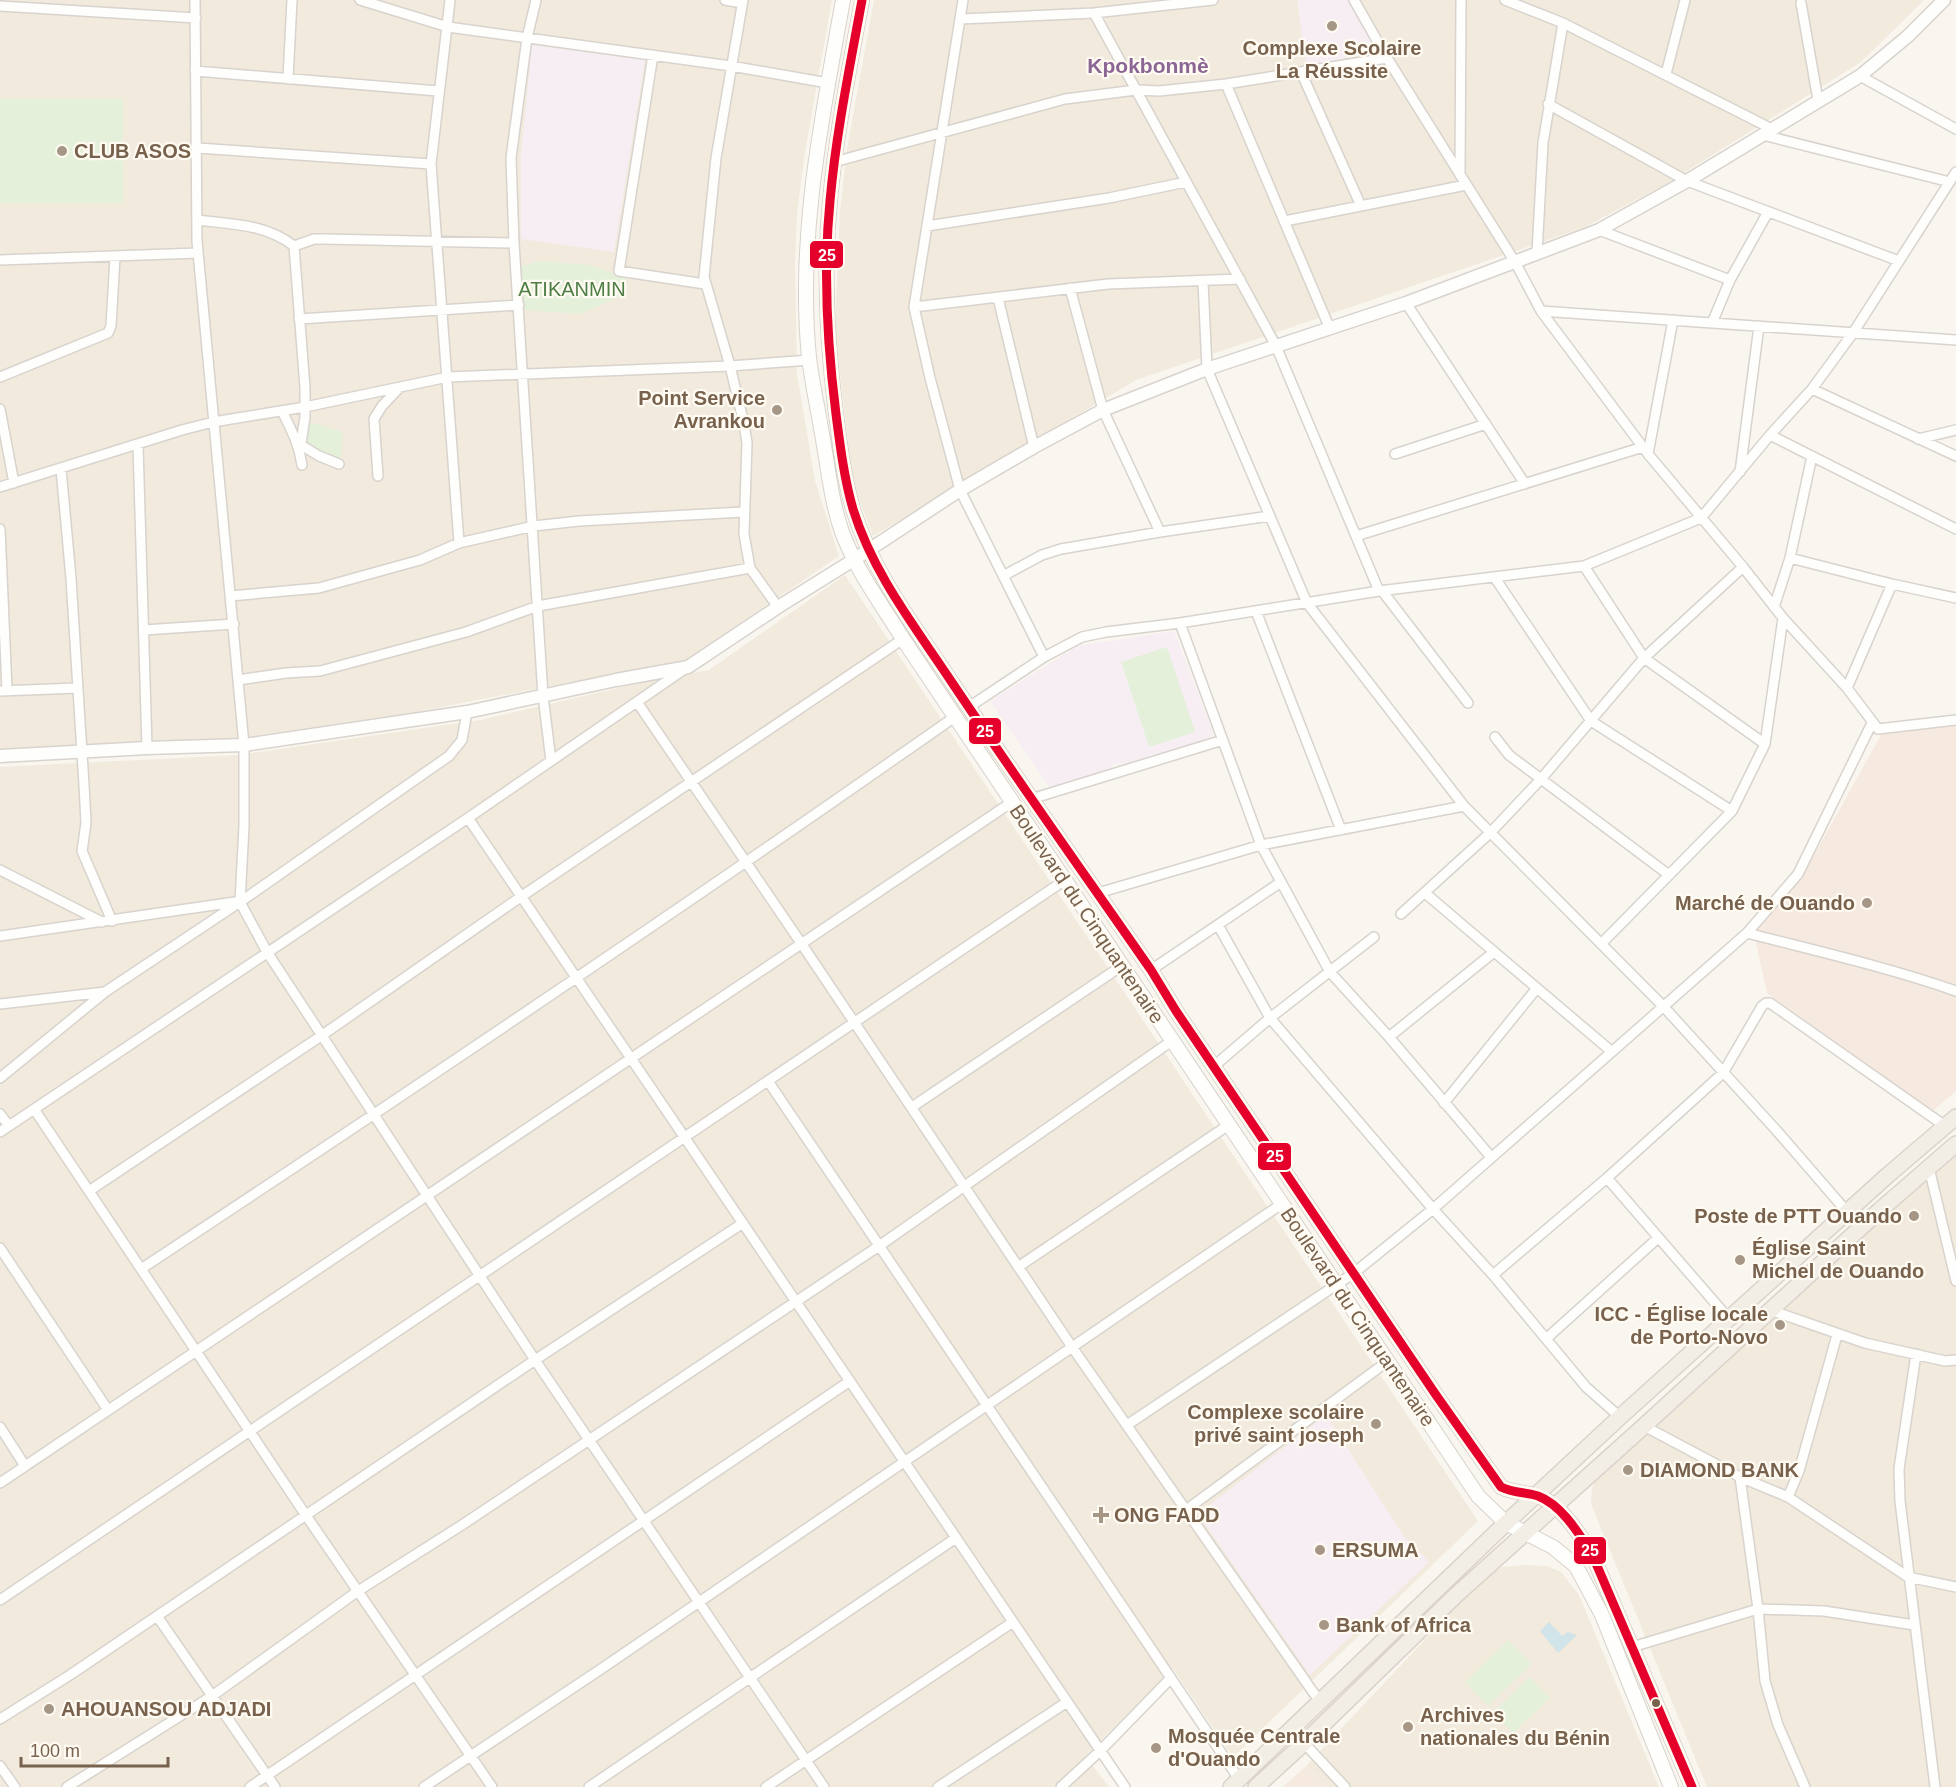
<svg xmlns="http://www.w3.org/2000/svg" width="1956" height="1787" viewBox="0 0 1956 1787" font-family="Arial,sans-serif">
  <rect width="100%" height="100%" fill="#f9f6ef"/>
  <path fill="#f1eadd" d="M0,0h832l-27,152 -8,62 -2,48 2,112 18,107 24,75 -153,104 -276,53 -172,25 -238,12z
    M874,0h1050l-63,62 -195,122 -83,44 -447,152 -263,156 -17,-44 -5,-24 -16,-140 5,-117 7,-62z
    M845,575l633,946 -245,236 -60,-88 -88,87 24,31h-1109v-1020l238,-12 242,-35 177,-41 52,-9z
    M1956,1148v639h-249l-116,-283 1,-15 6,-15z
    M1524,1565l23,1 14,6 18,23 80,192h-333l-20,-21 178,-189 19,-10z"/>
  <path fill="#f6eae0" d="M1956,724v367l-23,20 -166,-118 -14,-63 49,-53 80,-144z
    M1306,1766l20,21h-43z"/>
  <path fill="#f7eef4" d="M1297,0h51l29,51 -71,16z
    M532,45l113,15 -31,192 -93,-13v-83z
    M1174,631l39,102 -3,5 -88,28 -2,-3 -7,1 -1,4 -62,20 -60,-87 88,-55z
    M1326,1415l79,123 24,24 -119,113 -112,-161z"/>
  <path fill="#e4f0da" d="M0,99h123v104h-123z
    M541,261l49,4 37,13 -1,16 -46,20 -53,-4 -14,-5 -2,-36z
    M309,422l34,10 -3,36 -39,-20z
    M1167,647l28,85 -46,15 -28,-85z
    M1508,1640l23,24 -43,42 -23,-24z
    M1530,1677l20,21 -37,35 -20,-21z"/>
  <path fill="#d0e4e9" d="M1549,1622l13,14 6,-4 9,3 -19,18 -18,-22z"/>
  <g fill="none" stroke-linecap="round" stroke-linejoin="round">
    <defs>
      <path id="minor" d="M195,0l2,241 47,504v81l-4,76 27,50 268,408 289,427
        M360,0l88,27 283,39 97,17
        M450,0l-19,164 28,379
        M536,0l-9,38 -16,120 3,85 29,453 8,65
        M725,0l17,3
        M743,0l-27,158 -12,119 26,89 14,58 3,19 -3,91 6,34 28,39
        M963,0l-49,307 16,71 30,112 84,167
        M1354,0l33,58 128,204 26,49 107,143 95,113 40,51 64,70 31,41 78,-9
        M1505,0l58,23 209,106
        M1801,3l17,97
        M0,6l196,12
        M1094,13l182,333 103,245
        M960,19l134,-6 119,-13
        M653,55l-34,216 86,13
        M195,71l243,20
        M1301,72l60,134
        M1666,74l19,-74
        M1860,76l96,53
        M288,79l4,-79
        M1226,84l104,245
        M1548,104l139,77 212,80
        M1763,135l187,47
        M197,148l234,16
        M834,162l231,-63 71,-9 23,1 67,-7 161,-26
        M1460,175l1,-175
        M197,220c34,4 69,4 97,26l20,-7h10l190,4
        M1285,221l181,-36
        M927,226l182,-28 77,-16
        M1599,230l131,50 -18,43
        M294,246l11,142v29l-5,33
        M1537,253l6,-110 20,-120
        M0,260l198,-7
        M1730,280l38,-68
        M1203,282l4,87 100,234 157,203 199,200 114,125 71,82
        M1070,288l33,122 57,122
        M998,298l36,149
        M1406,303l119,181
        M914,307l194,-23 132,-5
        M1541,311l415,29
        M299,319l220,-14
        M0,377l108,-44 3,-7 4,-69
        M1812,389l144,67
        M0,409l14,74
        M282,411c9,18 17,33 20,54
        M1770,435l186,94
        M1918,439l38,-9
        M138,445l9,303
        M301,445l18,11 20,8
        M1395,454l91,-30
        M1648,454l25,-134
        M61,469l10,109 13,207 2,38 -4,28 30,70
        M1740,472l19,-146
        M378,476l-4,-57 8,-13 18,-19
        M0,487l182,-57 31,-8 92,-15 143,-30 282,-11 80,-6
        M0,529l7,161
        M1356,536l287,-89
        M1790,558l102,26 64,14
        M1584,566l60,92 121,86
        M1003,576l39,-21 19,-6 99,-17 110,-16
        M1495,578l96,143 141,90
        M1383,592l85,111
        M230,596l89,-8 101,-28 39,-17 75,-17 45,-5 164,-9
        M1774,607l16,-49 22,-102
        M1256,611l85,219
        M1180,623l81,222 69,127 59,65 102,120
        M144,630l90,-6
        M238,680l48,-7 34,-2 146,-39 72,-26 212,-38
        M1847,688l45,-104
        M0,691l77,-3
        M637,702l164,241 271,404 248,355
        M969,707l75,-50 38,-20 24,-5 74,-9 199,-32 205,-25 117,-48 69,-83 42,-46 41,-56 103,-161
        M1495,737l14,18 160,120
        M1031,799l192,-59
        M468,818l657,969
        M0,870l102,52
        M1098,893l163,-48 203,-39
        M1425,893l186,158
        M1401,914l90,-82 50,-53 103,-121 99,-91
        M1218,925l52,93 163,191 60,66 93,112 34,30
        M1747,933c70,18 140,34 209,58
        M0,936l235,-34
        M1601,944l131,-133 33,-67 18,-126
        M1151,970l130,-88
        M0,1004l105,-12
        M1389,1037l105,-85
        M1213,1067l57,-49 104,-81
        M0,1078l105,-86 135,-90 209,-146 13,-16 5,-28
        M768,1081l471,698
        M1444,1103l93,-115
        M912,1107l211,-142
        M34,1109l271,405 187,273
        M0,1114l9,12
        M0,1132l468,-314 218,-150
        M1929,1168l27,113
        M1607,1178l122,141
        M89,1191l232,-155 201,-140 381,-257
        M0,1248l108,162
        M1018,1267l212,-143
        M141,1269c274,-181 546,-364 815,-553
        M1493,1275l114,-97 116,-105 39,-67 4,-3h4l175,123
        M1770,1310l95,33 80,18 11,-1
        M1547,1338l111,-100
        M1916,1354l-17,115 1,32 35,286
        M1127,1425l227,-152 79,-64 314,-276 51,-59 74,-151
        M1644,1426l96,51 48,20 120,80 48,10
        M0,1427l25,39
        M1740,1477l18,132 7,72 13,44 27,62
        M0,1483l1012,-681
        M1788,1497l11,-26 38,-136
        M1186,1510l202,-149
        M0,1600l1065,-720
        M157,1616l118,171
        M1632,1647l126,-38 66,2 90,14
        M0,1719l70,-44 465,-315 208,-137
        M1304,1743l41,44
        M0,1766l15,21
        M67,1787l145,-91 146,-105 104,-66 417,-279 294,-206
        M250,1787l600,-406
        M424,1787l180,-120 679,-464
        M589,1787l367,-249
        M766,1787l247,-165
        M938,1787l129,-85
        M1061,1787l39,-36 71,-73"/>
      <path id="tertiary" d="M0,756l147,-8 97,-3 223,-33 149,-32 72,-13 90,-60 77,-48 105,-69 74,-43 69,-37 104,-41 199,-66 193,-73 88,-49 173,-105 48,-40 36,-36"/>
      <path id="secondary" d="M843,0c-21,117 -46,238 -34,357 3,26 9,52 13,77 6,32 9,67 20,98 14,38 40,73 61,107l575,857 28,27 47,24 23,19 26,49 69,172
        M862,0c-12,66 -26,133 -32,201 -7,71 -3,142 6,213 4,31 8,64 17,95 20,65 63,119 100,175 65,97 132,191 198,286l25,41 260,384 65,92c12,6 24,5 37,9 24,9 41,38 54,58l100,233"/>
      <path id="trunk" d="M1231,1787l275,-264 114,-106 268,-242 68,-58
        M1256,1787l48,-44 151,-147 189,-170 236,-216 76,-66"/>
    </defs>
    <use href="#minor" stroke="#d8d3cd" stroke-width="12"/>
    <use href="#tertiary" stroke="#d8d3cd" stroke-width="15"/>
    <use href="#secondary" stroke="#d7d2ca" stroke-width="16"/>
    <use href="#trunk" stroke="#dad3cc" stroke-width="18"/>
    <use href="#minor" stroke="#fefefd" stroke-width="9"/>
    <use href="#tertiary" stroke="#fefefd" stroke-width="12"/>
    <use href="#secondary" stroke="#fefefd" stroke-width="14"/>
    <use href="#trunk" stroke="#f2eee6" stroke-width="15"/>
    <defs>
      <path id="bus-1" d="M862,0c-12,66 -26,133 -32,201 -7,71 -3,142 6,213 4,31 8,64 17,95 20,65 63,119 100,175 65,97 132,191 198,286l25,41 260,384 65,92c12,6 24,5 37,9 24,9 41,38 54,58l100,233"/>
    </defs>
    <use href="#bus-1" stroke="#fffbf2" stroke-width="14"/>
    <use href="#bus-1" stroke="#e4002b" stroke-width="9"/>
  </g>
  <g fill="#a59686" stroke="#fffbf2" stroke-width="2">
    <circle cx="1332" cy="26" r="6"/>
    <circle cx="62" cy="151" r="6"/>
    <circle cx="777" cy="410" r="6"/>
    <circle cx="1867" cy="903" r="6"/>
    <circle cx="1914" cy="1216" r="6"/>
    <circle cx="1740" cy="1260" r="6"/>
    <circle cx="1780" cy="1325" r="6"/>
    <circle cx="1376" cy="1424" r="6"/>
    <circle cx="1628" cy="1470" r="6"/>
    <path d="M1098 1506h6v6h6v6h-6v6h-6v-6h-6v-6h6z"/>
    <circle cx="1320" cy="1550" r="6"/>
    <circle cx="1324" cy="1625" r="6"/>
    <circle cx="49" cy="1709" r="6"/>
    <circle cx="1408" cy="1727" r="6"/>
    <circle cx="1156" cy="1748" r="6"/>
  </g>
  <circle fill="#78624d" stroke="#fffbf2" stroke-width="2" cx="1656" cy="1703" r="5"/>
  <g text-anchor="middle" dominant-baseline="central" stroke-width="4.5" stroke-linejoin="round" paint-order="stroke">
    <g font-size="20" font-weight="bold" fill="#78624d" stroke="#fffbf2" text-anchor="start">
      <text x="1332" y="48" text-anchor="middle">Complexe Scolaire<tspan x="1332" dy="23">La Réussite</tspan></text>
      <text x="74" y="151">CLUB ASOS</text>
      <text x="765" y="398" text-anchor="end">Point Service<tspan x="765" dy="23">Avrankou</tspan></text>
      <text x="1855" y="903" text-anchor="end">Marché de Ouando</text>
      <text x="1902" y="1216" text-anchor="end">Poste de PTT Ouando</text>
      <text x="1752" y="1248">Église Saint<tspan x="1752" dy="23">Michel de Ouando</tspan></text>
      <text x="1768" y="1314" text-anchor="end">ICC - Église locale<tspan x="1768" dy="23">de Porto-Novo</tspan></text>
      <text x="1364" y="1412" text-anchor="end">Complexe scolaire<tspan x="1364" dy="23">privé saint joseph</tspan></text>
      <text x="1640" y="1470">DIAMOND BANK</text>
      <text x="1114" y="1515">ONG FADD</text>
      <text x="1332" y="1550">ERSUMA</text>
      <text x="1336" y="1625">Bank of Africa</text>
      <text x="61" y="1709">AHOUANSOU ADJADI</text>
      <text x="1420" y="1715">Archives<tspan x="1420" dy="23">nationales du Bénin</tspan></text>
      <text x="1168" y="1736">Mosquée Centrale<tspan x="1168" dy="23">d'Ouando</tspan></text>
    </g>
    <g font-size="20" fill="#4e7e45" stroke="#fffbf2">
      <text x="572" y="289">ATIKANMIN</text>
    </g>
    <g font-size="20" fill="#78624d" stroke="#fffbf2">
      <text transform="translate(1087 914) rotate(56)">Boulevard du Cinquantenaire</text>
      <text transform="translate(1358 1317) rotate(56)">Boulevard du Cinquantenaire</text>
    </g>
    <g font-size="21" font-weight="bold" fill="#8b6694" stroke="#fffbf2">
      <text x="1148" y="65">Kpokbonmè</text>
    </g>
  </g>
  <g stroke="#fffbf2" stroke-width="2">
    <rect x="809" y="240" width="35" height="29" rx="6" fill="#e4002b"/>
    <rect x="968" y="717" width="34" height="28" rx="6" fill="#e4002b"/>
    <rect x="1257" y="1142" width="35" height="29" rx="6" fill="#e4002b"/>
    <rect x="1573" y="1536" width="34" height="29" rx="6" fill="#e4002b"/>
  </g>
  <g font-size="16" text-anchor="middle" font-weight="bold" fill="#fff">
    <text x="827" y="261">25</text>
    <text x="985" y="737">25</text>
    <text x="1275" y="1162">25</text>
    <text x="1590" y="1556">25</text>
  </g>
  <path d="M21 1757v9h147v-9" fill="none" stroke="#78624d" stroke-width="3"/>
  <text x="30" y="1757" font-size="18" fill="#78624d" stroke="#fffbf2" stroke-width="4.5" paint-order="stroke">100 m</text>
</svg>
